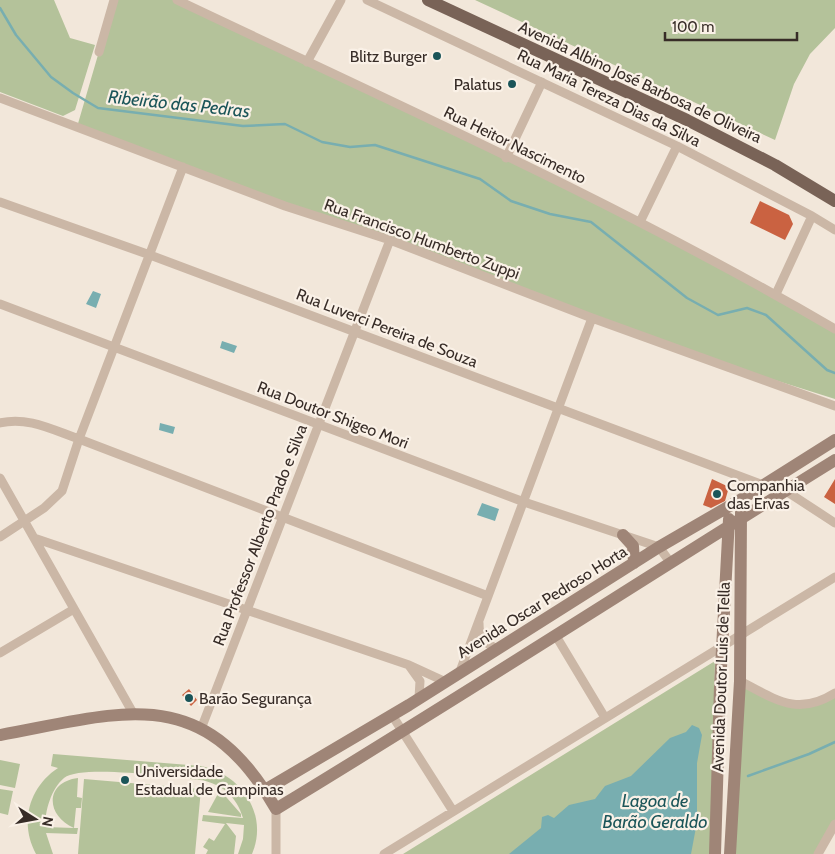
<svg xmlns="http://www.w3.org/2000/svg" width="835" height="854" viewBox="0 0 835 854" font-family="Cabin,sans-serif">
  <rect width="100%" height="100%" fill="#f2e7da"/>
  <path fill="#b4c29a" d="M0,0h54l16,38 25,7 -20,65 -12,6 -63,-24z
    M114,0h63l463,222 195,111v66l-120,-38 -638,-234z
    M475,0h360v28l-25,26 -16,30 -19,56z
    M715,661l-5,193h-307z
    M740,681l63,25 32,-13v131l-17,30h-87z
    M53,754l148,12c40,8 68,48 51,88h-14l5,-15 1,-14 -18,-2 10,13 -2,18h-28l2,-4 -5,-3 6,-9 5,3 11,-17 -23,-3 1,-6 40,3c-6,-21 -21,-34 -42,-38 -26,-2 -118,-16 -137,-2 -13,11 -19,33 -19,49l29,1c-29,-13 -29,-46 4,-50l-1,19 5,1 -1,10h-5l-2,20h4l-1,6 -31,-1 7,21h-17c-17,-31 -7,-67 22,-86l-7,-2z
    M0,760l20,4 -5,24 -15,-3z
    M84,779l117,10 -6,65h-117z
    M0,789l13,2 -5,24 -8,-2z
    M220,790l21,24v3l-33,-5z"/>
  <path fill="#78aeb0" d="M93,291l8,3 -5,14 -10,-4z
    M222,341l15,5 -3,7 -14,-5z
    M160,423l15,4 -2,7 -14,-4z
    M482,503l17,6 -4,12 -18,-6z
    M692,725l7,3 3,7 -5,28v59l-6,32h-182l32,-26 1,-11 6,-2 6,3 15,-13 26,-6 10,-13 26,-10 39,-38 16,-6z"/>
  <g fill="none" stroke-linecap="round" stroke-linejoin="round">
    <path stroke="#78aeb0" stroke-width="2.5" d="M0,8l16,27 35,42 22,16 25,15 145,18 42,-2 37,18 28,5 25,-2 105,34 31,22 39,13 41,8 96,76 31,17 29,-7 19,7 61,55 8,3
      M748,776l61,-22 26,-12"/>
  </g>
  <path fill="#ca6241" d="M760,201l29,14 4,9 -8,16 -35,-17z
    M712,479l17,8 -4,14 -14,7 -8,-3z
    M835,479v25l-11,-7z
    M189,689l8,11 -6,6 -9,-11z"/>
  <g fill="none" stroke-linecap="round" stroke-linejoin="round">
    <path stroke="#cbb7a6" stroke-width="9" d="M177,0c221,105 446,205 658,329
      M367,0l310,146 135,70 23,14
      M99,52l15,-52
      M307,62l34,-62
      M0,98l285,108 105,34 202,78 243,88
      M506,158l36,-76
      M0,202l150,53 613,230
      M640,222l37,-76
      M776,294l36,-78
      M0,304l524,198 135,45 11,15
      M0,423c27,-7 53,7 79,16l409,157
      M0,478l133,235
      M786,491l49,32
      M0,537l44,-29 18,-17 17,-52 104,-272
      M34,538l375,127 37,17
      M479,623c0,16 5,20 19,26
      M556,636l48,80
      M0,653l74,-44
      M410,667l10,14 -1,17
      M459,674l133,-356
      M740,681c35,18 57,36 95,12
      M392,715l61,96
      M201,729l189,-489
      M276,854v-45
      M384,854l451,-277
      M818,854l17,-30"/>
    <path stroke="#9f8577" stroke-width="12" d="M623,535l10,11 1,17
      M0,735c121,-22 202,-55 276,74 188,-114 372,-233 559,-349
      M265,790l144,-85 250,-158 81,-47 95,-60
      M715,854l5,-168 9,-167
      M730,854l10,-173 1,-169"/>
    <path stroke="#796357" stroke-width="12" d="M428,0l259,120 88,45 60,36"/>
  </g>
  <g fill="#1b5559" stroke="#faf1e7" stroke-width="2">
    <circle cx="437" cy="56" r="5"/>
    <circle cx="512" cy="84" r="5"/>
    <circle cx="717" cy="494" r="5"/>
    <circle cx="189" cy="698" r="5"/>
    <circle cx="125" cy="780" r="5"/>
  </g>
  <g text-anchor="middle" dominant-baseline="central" stroke-width="4.5" stroke-linejoin="round" paint-order="stroke">
    <g font-size="16" fill="#372c27" stroke="#faf1e7" text-anchor="start">
      <text x="427" y="56" text-anchor="end">Blitz Burger</text>
      <text x="502" y="84" text-anchor="end">Palatus</text>
      <text x="727" y="485">Companhia<tspan x="727" dy="18">das Ervas</tspan></text>
      <text x="199" y="698">Barão Segurança</text>
      <text x="135" y="771">Universidade<tspan x="135" dy="18">Estadual de Campinas</tspan></text>
    </g>
    <g font-size="16" fill="#372c27" stroke="#faf1e7">
      <text transform="translate(640 82) rotate(25)">Avenida Albino José Barbosa de Oliveira</text>
      <text transform="translate(609 98) rotate(26)">Rua Maria Tereza Dias da Silva</text>
      <text transform="translate(515 145) rotate(26)">Rua Heitor Nascimento</text>
      <text transform="translate(422 239) rotate(20)">Rua Francisco Humberto Zuppi</text>
      <text transform="translate(387 328) rotate(21)">Rua Luverci Pereira de Souza</text>
      <text transform="translate(333 415) rotate(21)">Rua Doutor Shigeo Mori</text>
      <text transform="translate(260 535) rotate(-69)">Rua Professor Alberto Prado e Silva</text>
      <text transform="translate(542 602) rotate(-32)">Avenida Oscar Pedroso Horta</text>
      <text transform="translate(721 677) rotate(-88)">Avenida Doutor Luis de Tella</text>
    </g>
    <g font-size="18" font-style="italic" fill="#1b5559" stroke="#faf1e7">
      <text transform="translate(179 104) rotate(6)">Ribeirão das Pedras</text>
      <text x="655" y="801">Lagoa de<tspan x="655" dy="21">Barão Geraldo</tspan></text>
    </g>
  </g>
  <g transform="translate(35 819) rotate(101)" stroke="#faf1e7" stroke-width="4" paint-order="stroke">
  <path d="M0-4L9 19L0 12L-9 19Z" fill="#372c27"/>
  <text y="-8" font-size="14" font-weight="bold" text-anchor="middle" fill="#372c27">N</text>
  </g>
  <path d="M665 32v8h132v-8" fill="none" stroke="#372c27" stroke-width="2.5"/>
  <text x="672" y="32" font-size="15" fill="#372c27" stroke="#faf1e7" stroke-width="4" paint-order="stroke">100 m</text>
</svg>
